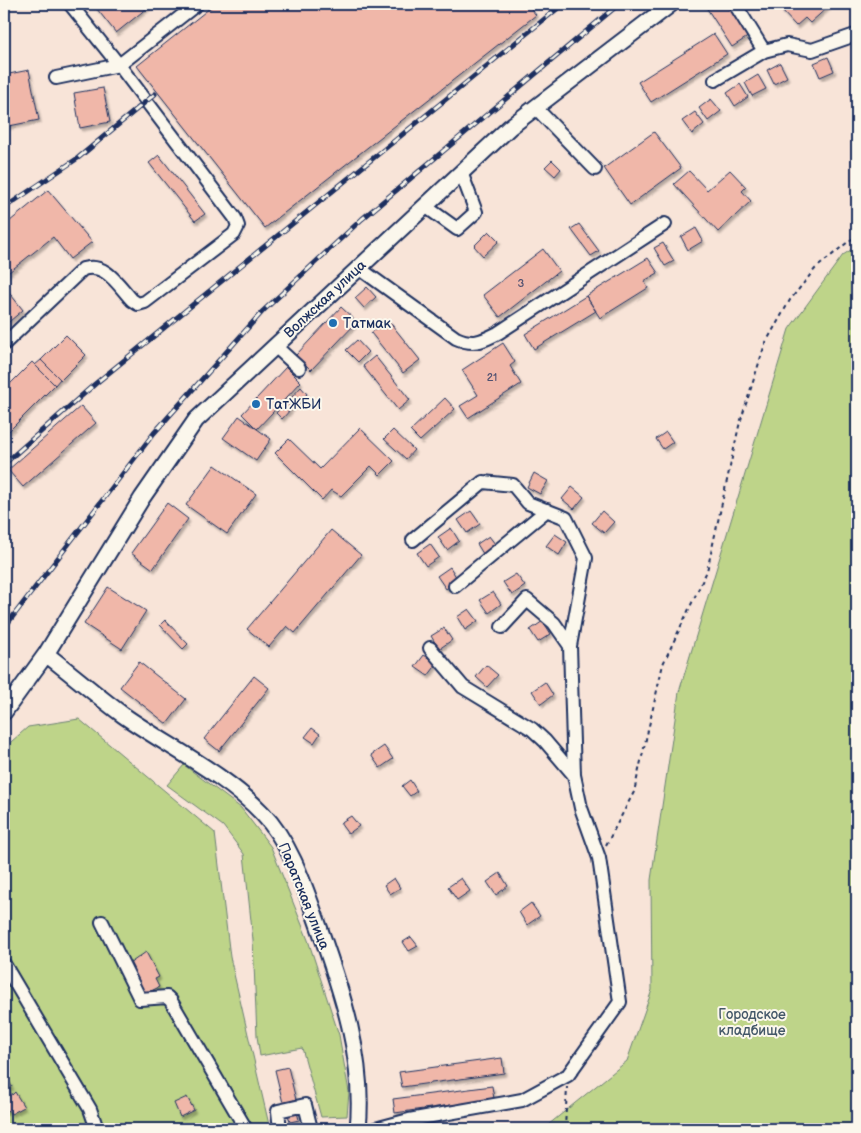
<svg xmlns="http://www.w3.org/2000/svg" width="861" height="1133" viewBox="0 0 861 1133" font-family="'Balsamiq Sans',sans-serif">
  <defs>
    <filter id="shadow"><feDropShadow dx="2" dy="3" stdDeviation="1" flood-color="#0004"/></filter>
  </defs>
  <rect width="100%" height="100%" fill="#f8e4d8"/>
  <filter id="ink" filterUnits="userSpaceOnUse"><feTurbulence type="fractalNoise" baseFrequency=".02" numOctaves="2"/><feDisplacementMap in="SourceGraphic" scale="10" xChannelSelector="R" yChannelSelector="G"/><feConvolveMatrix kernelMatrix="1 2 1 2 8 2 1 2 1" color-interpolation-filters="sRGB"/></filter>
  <g filter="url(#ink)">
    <path fill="#bed489" stroke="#6c8274" d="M857,246v883h-314l84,-68 25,-71 -1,-110 28,-188 110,-363 54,-74z
      M79,719l136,114 15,124 40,172h-266v-381l24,-21z
      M184,765l57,43 30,39 37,93 31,95 10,57 -2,24 -26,1 -19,-69 -42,8 -3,-20 -4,-96 -9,-86 -21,-28 -56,-41z"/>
    <path fill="#f0b7a9" stroke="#1b2f5e" filter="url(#shadow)" d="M93,4h59l-36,29z
      M215,4h312l9,11 -271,213 -128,-162z
      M704,4h23l22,32 -17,11z
      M787,4h40l2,2 -19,17 -5,-5 -9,8 -15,-16z
      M714,34l13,20 -76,48 -13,-20z
      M828,57l6,14 -14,6 -6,-14z
      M780,63l7,14 -13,7 -7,-14z
      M29,70l10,50 -35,7v-52z
      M758,75l8,14 -14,7 -7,-13z
      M740,84l8,13 -13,9 -8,-13z
      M103,88l7,34 -30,6 -6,-35z
      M711,99l10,12 -13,10 -9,-13z
      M695,112l9,12 -12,10 -10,-13z
      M654,132l27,36 -51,37 -26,-37z
      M159,155l46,59 -10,7 -46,-58z
      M552,160l9,9 -6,7 -10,-9z
      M730,170l16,17 -4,4 9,10 -33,31 -44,-48 15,-13 18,19z
      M48,190l44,52 -22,17 -17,-22 -49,39v-50z
      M579,224l20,27 -8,5 -20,-27z
      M696,228l7,13 -15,9 -7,-13z
      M489,231l10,10 -16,15 -9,-10z
      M663,243l11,18 -9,5 -11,-18z
      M543,249l16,22 -59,46 -17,-22z
      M648,258l10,15 -14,8 4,7 -48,30 -14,-22z
      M4,286l19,24 -19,16z
      M367,287l9,10 -12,11 -9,-10z
      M586,296l10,15 -62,38 -9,-15z
      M341,307l16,15 -46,48 -15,-15z
      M388,320l32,40 -17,13 -32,-40z
      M66,335l20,20 -25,25 -20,-20z
      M357,340l11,12 -10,10 -12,-12z
      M503,343l12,19 -5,4 11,18 -53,34 -8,-12 18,-11 -16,-25z
      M375,356l35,44 -12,10 -35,-44z
      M41,360l19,19 -5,6 -20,-20z
      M32,362l23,23 -51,51v-46z
      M286,367l15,15 -44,47 -15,-15z
      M301,387l6,7 -11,11 -6,-6z
      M445,398l10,11 -35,32 -10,-10z
      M286,402l6,6 -10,11 -6,-6z
      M81,406l15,17 -73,64 -15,-17z
      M239,416l32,23 -15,22 -33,-23z
      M360,428l34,33 -14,14 -9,-9 -30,30 -10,-6 -9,10 -47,-47 14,-14 31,30z
      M393,430l21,20 -8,9 -22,-20z
      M666,432l7,10 -10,7 -7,-10z
      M215,465l41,29 -29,40 -41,-29z
      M534,473l14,8 -8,13 -13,-7z
      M572,487l12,10 -10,12 -12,-10z
      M167,503l21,16 -35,50 -22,-16z
      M471,511l9,13 -13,9 -9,-13z
      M602,511l12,11 -10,11 -12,-10z
      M451,528l8,13 -12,9 -9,-13z
      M331,530l30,25 -66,78 -8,-7 -18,21 -22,-18z
      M555,534l12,8 -8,13 -13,-9z
      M489,536l9,12 -13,9 -8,-13z
      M430,544l9,13 -13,9 -9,-13z
      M450,567l8,13 -12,9 -9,-13z
      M516,574l9,12 -13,9 -9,-13z
      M108,587l38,24 -24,38 -38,-25z
      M493,592l8,12 -12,9 -9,-13z
      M469,609l9,12 -13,9 -8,-13z
      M165,620l23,24 -5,5 -23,-24z
      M543,621l8,13 -13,8 -8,-12z
      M444,628l8,12 -13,9 -8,-13z
      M424,655l13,9 -9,12 -13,-9z
      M139,662l47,37 -19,25 -47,-37z
      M486,665l12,10 -11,12 -11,-10z
      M254,676l15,12 -50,63 -15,-12z
      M545,682l8,13 -12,9 -9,-13z
      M312,728l8,6 -6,9 -9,-6z
      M384,746l9,13 -13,9 -9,-13z
      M410,780l7,11 -7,5 -8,-10z
      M351,816l8,10 -11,8 -8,-11z
      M500,873l8,13 -12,9 -9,-13z
      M394,878l6,10 -10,6 -6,-9z
      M461,878l9,13 -13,9 -9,-13z
      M531,903l9,13 -13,9 -8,-13z
      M411,937l7,9 -9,5 -6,-9z
      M146,952l13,25 -4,2 4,8 -18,9 -5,-10 4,-2 -11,-20z
      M502,1058l2,15 -102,14 -3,-15z
      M288,1067l8,33 -13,3 -8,-33z
      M7,1078l5,9 -4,2 4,6 3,-3 9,15 -13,7 -3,-4 -4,3v-33z
      M492,1086l2,13 -99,14 -2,-14z
      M187,1097l7,13 -14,7 -6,-14z
      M294,1100l5,20 -9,2 -5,-19z"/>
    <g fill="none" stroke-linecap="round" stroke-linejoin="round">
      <defs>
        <path id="minor" d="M70,4l49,61 78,-61
          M735,4l29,47
          M715,80l49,-29 23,-6 25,5 43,-15
          M535,107l60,62
          M425,206l32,23 19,-17 -15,-40
          M359,268l97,70c18,8 26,3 42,-5l167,-109
          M4,344l79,-75c23,-7 35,16 49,31l6,4 7,-2 89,-68 4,-8 -3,-8 -116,-153 -63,13
          M275,346l24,22
          M455,586l92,-76
          M502,627l25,-27 27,23 16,23
          M430,648l33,39 69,42 13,12 29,34
          M102,922l38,77 27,-2 4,4 75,128
          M4,964l86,145 7,20
          M280,1129l-2,-18 27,-6 6,24
          M375,1129l34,-9 113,-20 46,-25 52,-73 -21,-144 -18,-50 -7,-33 -4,-129 16,-88 -20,-40 -38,-15 -15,-18 -30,-3 -70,58"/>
        <path id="major" d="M46,654c26,20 51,42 77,61 44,31 102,59 139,98 29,30 43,75 57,114 23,65 46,132 39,202
          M4,712l42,-58 96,-156 54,-78 314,-293 161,-123"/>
      </defs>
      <use href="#minor" stroke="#1b2f5e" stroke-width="16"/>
      <use href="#major" stroke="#1b2f5e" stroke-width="19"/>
      <path stroke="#1b2f5e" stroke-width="2" stroke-dasharray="4 4" stroke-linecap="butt" d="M606,845l28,-53 29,-128 44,-93 32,-145 26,-82 25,-44 25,-31 34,-28 8,-5
        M565,1129l2,-42"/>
      <use href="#minor" stroke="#fbf7ec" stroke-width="12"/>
      <use href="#major" stroke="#fbf7ec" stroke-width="15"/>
      <defs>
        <path id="rail" d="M4,208l74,-50 77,-64
          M4,464l91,-80 468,-380
          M4,628l150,-195 109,-122 99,-92 257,-215"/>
      </defs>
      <use href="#rail" stroke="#1b2f5e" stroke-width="5"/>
      <use href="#rail" stroke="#fbf7ec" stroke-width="3" stroke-dasharray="9" stroke-linecap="butt"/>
    </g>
  </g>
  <g fill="#1f6fb2" stroke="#fbf7ec" stroke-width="2">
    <circle cx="333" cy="323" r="5"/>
    <circle cx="256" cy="404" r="5"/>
  </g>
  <g text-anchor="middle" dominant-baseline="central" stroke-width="4" stroke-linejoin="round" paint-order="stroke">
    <g font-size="11" fill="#505171">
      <text x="521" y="283">3</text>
      <text x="492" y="377">21</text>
    </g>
    <g font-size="14" fill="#1b2f5e" stroke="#fbf7ec">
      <text transform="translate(325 299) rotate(-43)">Волжская улица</text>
      <text transform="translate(304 896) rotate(68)">Паратская улица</text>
    </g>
    <g font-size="14" fill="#1b2f5e" stroke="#fbf7ec" text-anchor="start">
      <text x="343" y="323">Татмак</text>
      <text x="266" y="404">ТатЖБИ</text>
    </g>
    <g font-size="14" fill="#445869" stroke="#fbf7ec">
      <text x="752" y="1014">Городское<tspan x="752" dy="16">кладбище</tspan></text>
    </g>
  </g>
  <rect width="861" height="1133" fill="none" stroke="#fbf7ec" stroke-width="20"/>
  <rect x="10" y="10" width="841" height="1113" fill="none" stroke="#1b2f5e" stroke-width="2" filter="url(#ink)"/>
</svg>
